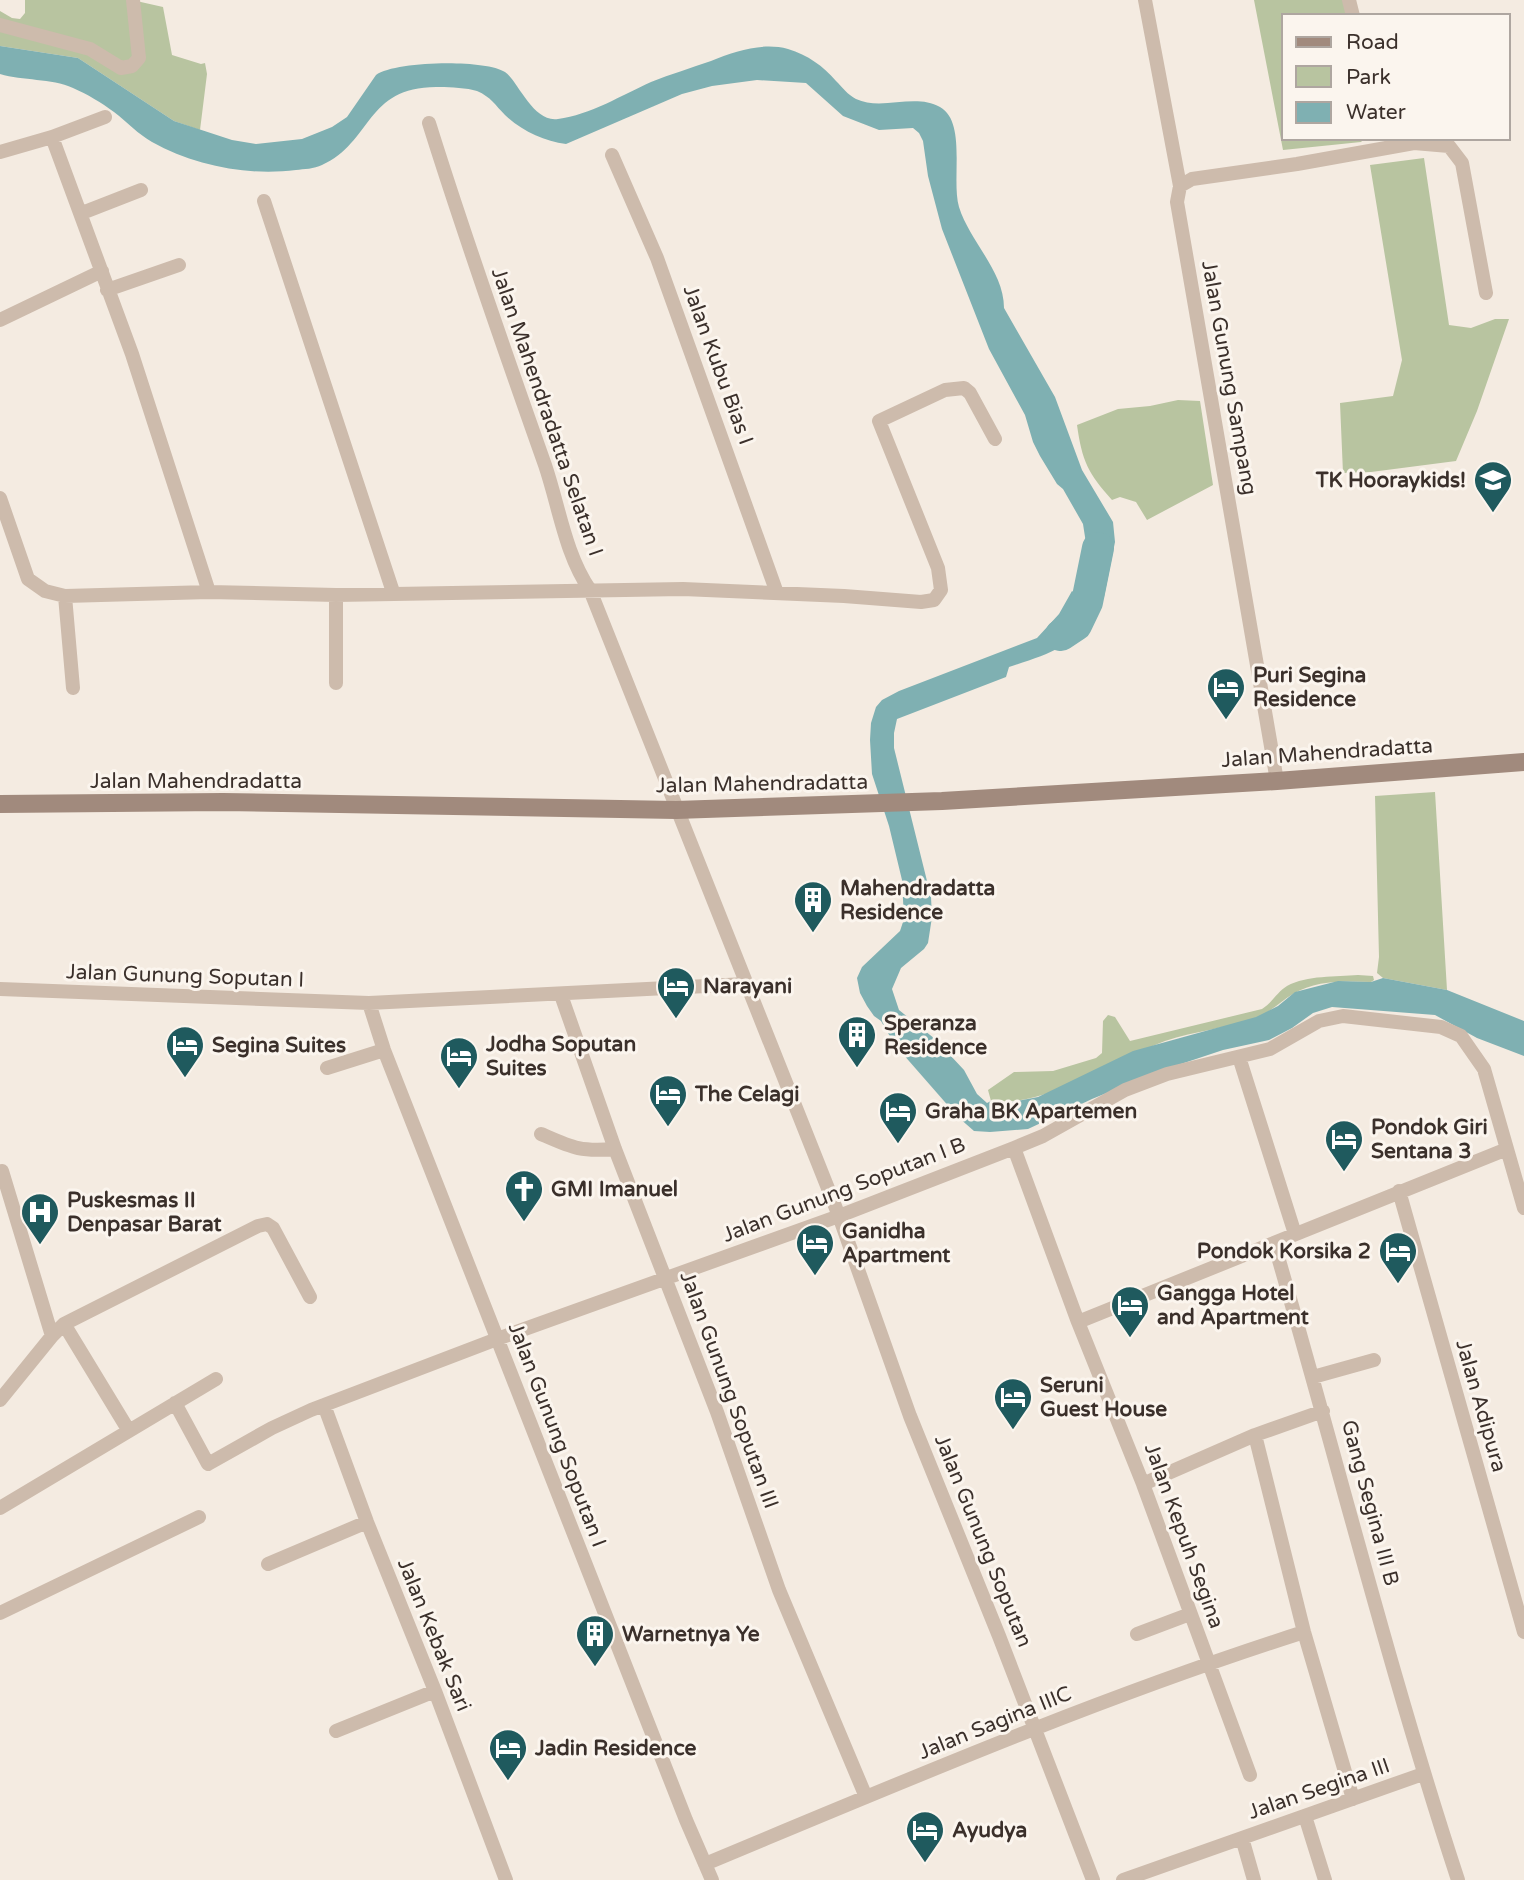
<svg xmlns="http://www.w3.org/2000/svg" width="1524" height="1880" viewBox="0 0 1524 1880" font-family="'Varela Round',sans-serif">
  <rect width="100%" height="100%" fill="#f4ebe1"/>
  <path fill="#b8c4a0" d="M25,0h107l31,7 9,48 29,9 4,-1 2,11 -7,56 -26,-9 -96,-63 -78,-12v-35l12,7 8,1 5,-6z
    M1254,0h90l3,16h-63v122h81l-4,4 -78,8z
    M1424,158l25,167 22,3 24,-9h14l-32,92 -21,50 -85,11 -28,1 -3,-70 53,-7 9,-36 -32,-195z
    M1178,400l22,1 13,84 -66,35 -11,-18 -16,-5 -8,3c-24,-27 -30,-39 -35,-75l41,-16 32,-3z
    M1435,792l12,198 -64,-12 -6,-5 2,-16 -4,-161z
    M1358,975l15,1 1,4 -3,2c-26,-1 -55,-2 -78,12 -12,7 -21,17 -35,23 -30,11 -63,14 -93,24 -54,20 -115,66 -174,60l-3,-11 26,-18 39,-1 43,-13 6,-5 1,-32 5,-6 7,2 15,24 132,-32c10,-6 15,-17 25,-23 20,-11 49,-9 71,-11z"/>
  <path fill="#7fb0b2" d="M0,46l78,12 96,63 58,19 24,4 46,-5 30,-12 15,-10 29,-42c19,-14 108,-16 129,-3 13,9 28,51 53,47 32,-4 64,-24 93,-37 20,-8 40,-14 60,-21 24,-10 52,-19 77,-12 20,6 35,17 48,32 6,6 12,14 20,18 25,12 59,-6 84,8 27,15 11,73 19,100 11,35 45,64 45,101l51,89 27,73 31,52 2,20 -11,55 -27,-16 11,-25 -5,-32 -20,-35 -6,-5 -17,-28 -7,-14 -8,-27 -36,-66 -47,-120 -14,-53 -5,-35 -4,-8 -6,-5 -34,2 -36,-14 -37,-33 -49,-3 -45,6 -30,8 -116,50c-22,-3 -44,-13 -61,-29 -10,-10 -14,-18 -28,-24 -10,-3 -26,-4 -37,-4 -75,-2 -67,55 -118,78 -8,4 -18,4 -26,5 -48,6 -101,-4 -144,-28 -14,-8 -25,-20 -38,-30 -12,-9 -27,-18 -41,-24 -22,-10 -50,-7 -73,-14z
    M1072,591l27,20c-26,36 -50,43 -90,56l-3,10 -109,42 -3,14v15l37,149 1,20 -4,26 -4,6 -23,19 -9,21 7,21 36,29 29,31 13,24 10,9 4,-2 16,2 31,-6 95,-46 123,-34 22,-11 17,-14 43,-11 33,1 12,-4 64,12 77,31v35l-47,-18 -42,-23 -103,-8 -19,6 -21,15 -23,12 -46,10 -60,20 -71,29 -64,30 -38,3 -16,-1 -16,-14 -63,-72 -14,-24 -7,-5 -7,-10 -7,-13 -3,-15 5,-11 38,-36 4,-12 -2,-39 -13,-54 -17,-52 -2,-34 1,-17 5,-16 6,-7 17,-9 138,-53 22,-24z"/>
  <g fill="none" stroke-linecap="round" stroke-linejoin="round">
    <path stroke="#7fb0b2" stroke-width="32" d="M1061,635l15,-10 11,-23 11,-54"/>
    <path stroke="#cdbbac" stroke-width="14" d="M1145,0l35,186
      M1349,0l4,16
      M0,25l90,24 31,19 11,-2 7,-8 -6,-58
      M429,123c36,115 76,229 116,342 14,41 20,89 45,125l249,626 71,200 89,220 94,244
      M52,137l80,217 77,238
      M0,152l52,-15 53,-20
      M612,155l45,103 120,335
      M264,201l129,391
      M82,213l59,-23
      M107,290l72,-25
      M0,320l102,-49
      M0,498l28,81 17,12 20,5 144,-4 127,3 347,-6 161,7 77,6 13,-2 7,-10 -3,-22 -59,-147 66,-31 19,-2 6,5 25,46
      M336,595v88
      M65,596l8,92
      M1277,781l-100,-579 3,-16 12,-7 105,-15 117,-21 35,3 13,17 24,130
      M0,989l369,14 377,-19
      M561,995l54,154 102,263 62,178 87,207
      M369,1003l15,47 302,770 26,60
      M1239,1057l56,177
      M327,1068l57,-18
      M541,1134c32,14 39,18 74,15
      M1014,1148l64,174 65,162 107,291
      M2,1171l50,165
      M1399,1191l125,441
      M1274,1243c62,212 115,427 184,637
      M1078,1322l429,-173
      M64,1324l65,107
      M1313,1377l61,-17
      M0,1400l52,-64 12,-12 194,-98 9,-2 6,4 37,69
      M175,1403l33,61 64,-36 39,-18 186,-71 342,-123 175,-68 29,-12 82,-46 42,-16 103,-25 49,-28 24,-5 98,11 20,9 23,33 40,139
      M324,1405l43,117 68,169 71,189
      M1255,1435l49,197 49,167
      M1143,1484l112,-49 68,-24
      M0,1508l216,-129
      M268,1564l99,-42
      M0,1613l199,-96
      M1137,1634l53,-20
      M336,1731l99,-40
      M1305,1816l20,64
      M1242,1838l12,42
      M705,1864c197,-82 395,-167 599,-232
      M1123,1880l300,-106"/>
    <path stroke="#a18a7d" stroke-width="18" d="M0,804l223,-2 453,8 266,-9 335,-20 247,-19"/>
  </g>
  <defs>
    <symbol id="school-pin" viewBox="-11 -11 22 30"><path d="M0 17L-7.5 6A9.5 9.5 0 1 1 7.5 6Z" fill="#1f5a5e" stroke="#fbf5ee"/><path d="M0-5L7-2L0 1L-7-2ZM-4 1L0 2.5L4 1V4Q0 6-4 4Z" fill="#fff"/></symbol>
    <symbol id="hotel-pin" viewBox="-11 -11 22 30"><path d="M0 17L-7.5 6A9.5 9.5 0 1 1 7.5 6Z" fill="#1f5a5e" stroke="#fbf5ee"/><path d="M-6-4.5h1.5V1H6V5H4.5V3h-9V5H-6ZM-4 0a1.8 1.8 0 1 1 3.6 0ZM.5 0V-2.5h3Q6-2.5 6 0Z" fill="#fff"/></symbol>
    <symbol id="building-pin" viewBox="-11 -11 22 30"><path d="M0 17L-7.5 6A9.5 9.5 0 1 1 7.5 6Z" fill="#1f5a5e" stroke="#fbf5ee"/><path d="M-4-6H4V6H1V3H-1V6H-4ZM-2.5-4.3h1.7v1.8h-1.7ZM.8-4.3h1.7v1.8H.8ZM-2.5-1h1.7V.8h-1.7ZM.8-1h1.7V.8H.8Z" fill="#fff"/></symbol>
    <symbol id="church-pin" viewBox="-11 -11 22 30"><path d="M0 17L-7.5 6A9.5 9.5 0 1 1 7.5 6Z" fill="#1f5a5e" stroke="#fbf5ee"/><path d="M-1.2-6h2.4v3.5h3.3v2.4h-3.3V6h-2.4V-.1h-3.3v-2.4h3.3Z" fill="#fff"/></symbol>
    <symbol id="hospital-pin" viewBox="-11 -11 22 30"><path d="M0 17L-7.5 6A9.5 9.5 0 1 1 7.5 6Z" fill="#1f5a5e" stroke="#fbf5ee"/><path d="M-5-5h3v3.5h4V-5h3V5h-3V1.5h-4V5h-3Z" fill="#fff"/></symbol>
  </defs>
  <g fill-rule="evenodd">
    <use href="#school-pin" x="1471" y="458" width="44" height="60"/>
    <use href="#hotel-pin" x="1204" y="665" width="44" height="60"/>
    <use href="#building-pin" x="791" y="878" width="44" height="60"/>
    <use href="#hotel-pin" x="654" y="964" width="44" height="60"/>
    <use href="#building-pin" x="835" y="1013" width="44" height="60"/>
    <use href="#hotel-pin" x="163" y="1023" width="44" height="60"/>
    <use href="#hotel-pin" x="437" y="1034" width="44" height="60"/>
    <use href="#hotel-pin" x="646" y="1072" width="44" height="60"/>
    <use href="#hotel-pin" x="876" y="1089" width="44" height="60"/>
    <use href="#hotel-pin" x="1322" y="1117" width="44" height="60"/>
    <use href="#church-pin" x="502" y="1167" width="44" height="60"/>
    <use href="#hospital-pin" x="18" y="1190" width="44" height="60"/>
    <use href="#hotel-pin" x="793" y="1221" width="44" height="60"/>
    <use href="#hotel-pin" x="1376" y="1229" width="44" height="60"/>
    <use href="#hotel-pin" x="1108" y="1283" width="44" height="60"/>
    <use href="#hotel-pin" x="991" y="1375" width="44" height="60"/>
    <use href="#building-pin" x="573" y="1612" width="44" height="60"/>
    <use href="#hotel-pin" x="486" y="1726" width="44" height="60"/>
    <use href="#hotel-pin" x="903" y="1808" width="44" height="60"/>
  </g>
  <g text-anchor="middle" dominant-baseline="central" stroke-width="6" stroke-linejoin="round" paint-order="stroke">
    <g font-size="21" fill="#3b302b" stroke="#fbf5ee">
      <text transform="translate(718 365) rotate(70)">Jalan Kubu Bias I</text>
      <text transform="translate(1229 378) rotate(80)">Jalan Gunung Sampang</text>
      <text transform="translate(547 412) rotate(71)">Jalan Mahendradatta Selatan I</text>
      <text transform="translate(1327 753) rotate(-4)">Jalan Mahendradatta</text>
      <text x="196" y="781">Jalan Mahendradatta</text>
      <text transform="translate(762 784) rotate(-1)">Jalan Mahendradatta</text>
      <text transform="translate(185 976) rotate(2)">Jalan Gunung Soputan I</text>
      <text transform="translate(844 1190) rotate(-21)">Jalan Gunung Soputan I B</text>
      <text transform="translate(729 1390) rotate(70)">Jalan Gunung Soputan III</text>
      <text transform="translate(1481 1406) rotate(74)">Jalan Adipura</text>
      <text transform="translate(557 1435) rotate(69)">Jalan Gunung Soputan I</text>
      <text transform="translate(1370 1503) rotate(75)">Gang Segina III B</text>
      <text transform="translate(1184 1536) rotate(70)">Jalan Kepuh Segina</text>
      <text transform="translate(983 1541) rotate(68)">Jalan Gunung Soputan</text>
      <text transform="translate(434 1635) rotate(68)">Jalan Kebak Sari</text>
      <text transform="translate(995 1723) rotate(-22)">Jalan Sagina IIIC</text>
      <text transform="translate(1319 1789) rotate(-19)">Jalan Segina III</text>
    </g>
    <g font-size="21" font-weight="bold" fill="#3b302b" stroke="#fbf5ee" text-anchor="start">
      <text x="1466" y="480" text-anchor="end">TK Hooraykids!</text>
      <text x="1253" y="675">Puri Segina<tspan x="1253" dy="24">Residence</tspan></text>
      <text x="840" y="888">Mahendradatta<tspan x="840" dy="24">Residence</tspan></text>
      <text x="703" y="986">Narayani</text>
      <text x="884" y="1023">Speranza<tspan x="884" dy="24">Residence</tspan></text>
      <text x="486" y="1044">Jodha Soputan<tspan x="486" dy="24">Suites</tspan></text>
      <text x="212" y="1045">Segina Suites</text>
      <text x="695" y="1094">The Celagi</text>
      <text x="925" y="1111">Graha BK Apartemen</text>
      <text x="1371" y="1127">Pondok Giri<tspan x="1371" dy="24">Sentana 3</tspan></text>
      <text x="551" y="1189">GMI Imanuel</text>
      <text x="67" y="1200">Puskesmas II<tspan x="67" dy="24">Denpasar Barat</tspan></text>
      <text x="842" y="1231">Ganidha<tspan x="842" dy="24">Apartment</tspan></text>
      <text x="1371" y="1251" text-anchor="end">Pondok Korsika 2</text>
      <text x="1157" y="1293">Gangga Hotel<tspan x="1157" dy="24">and Apartment</tspan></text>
      <text x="1040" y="1385">Seruni<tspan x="1040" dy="24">Guest House</tspan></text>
      <text x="622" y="1634">Warnetnya Ye</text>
      <text x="535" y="1748">Jadin Residence</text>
      <text x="952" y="1830">Ayudya</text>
    </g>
  </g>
  <rect x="1282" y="14" width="228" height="126" fill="#fbf5ee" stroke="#aea6a0" stroke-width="2"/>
  <rect x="1296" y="37" width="35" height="10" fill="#a18a7d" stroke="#aea6a0" stroke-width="2"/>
  <text x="1346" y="49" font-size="21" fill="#3b302b">Road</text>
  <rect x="1296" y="66" width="35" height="21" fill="#b8c4a0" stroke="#aea6a0" stroke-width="2"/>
  <text x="1346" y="84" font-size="21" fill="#3b302b">Park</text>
  <rect x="1296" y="102" width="35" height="21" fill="#7fb0b2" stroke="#aea6a0" stroke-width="2"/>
  <text x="1346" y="119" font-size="21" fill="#3b302b">Water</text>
</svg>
